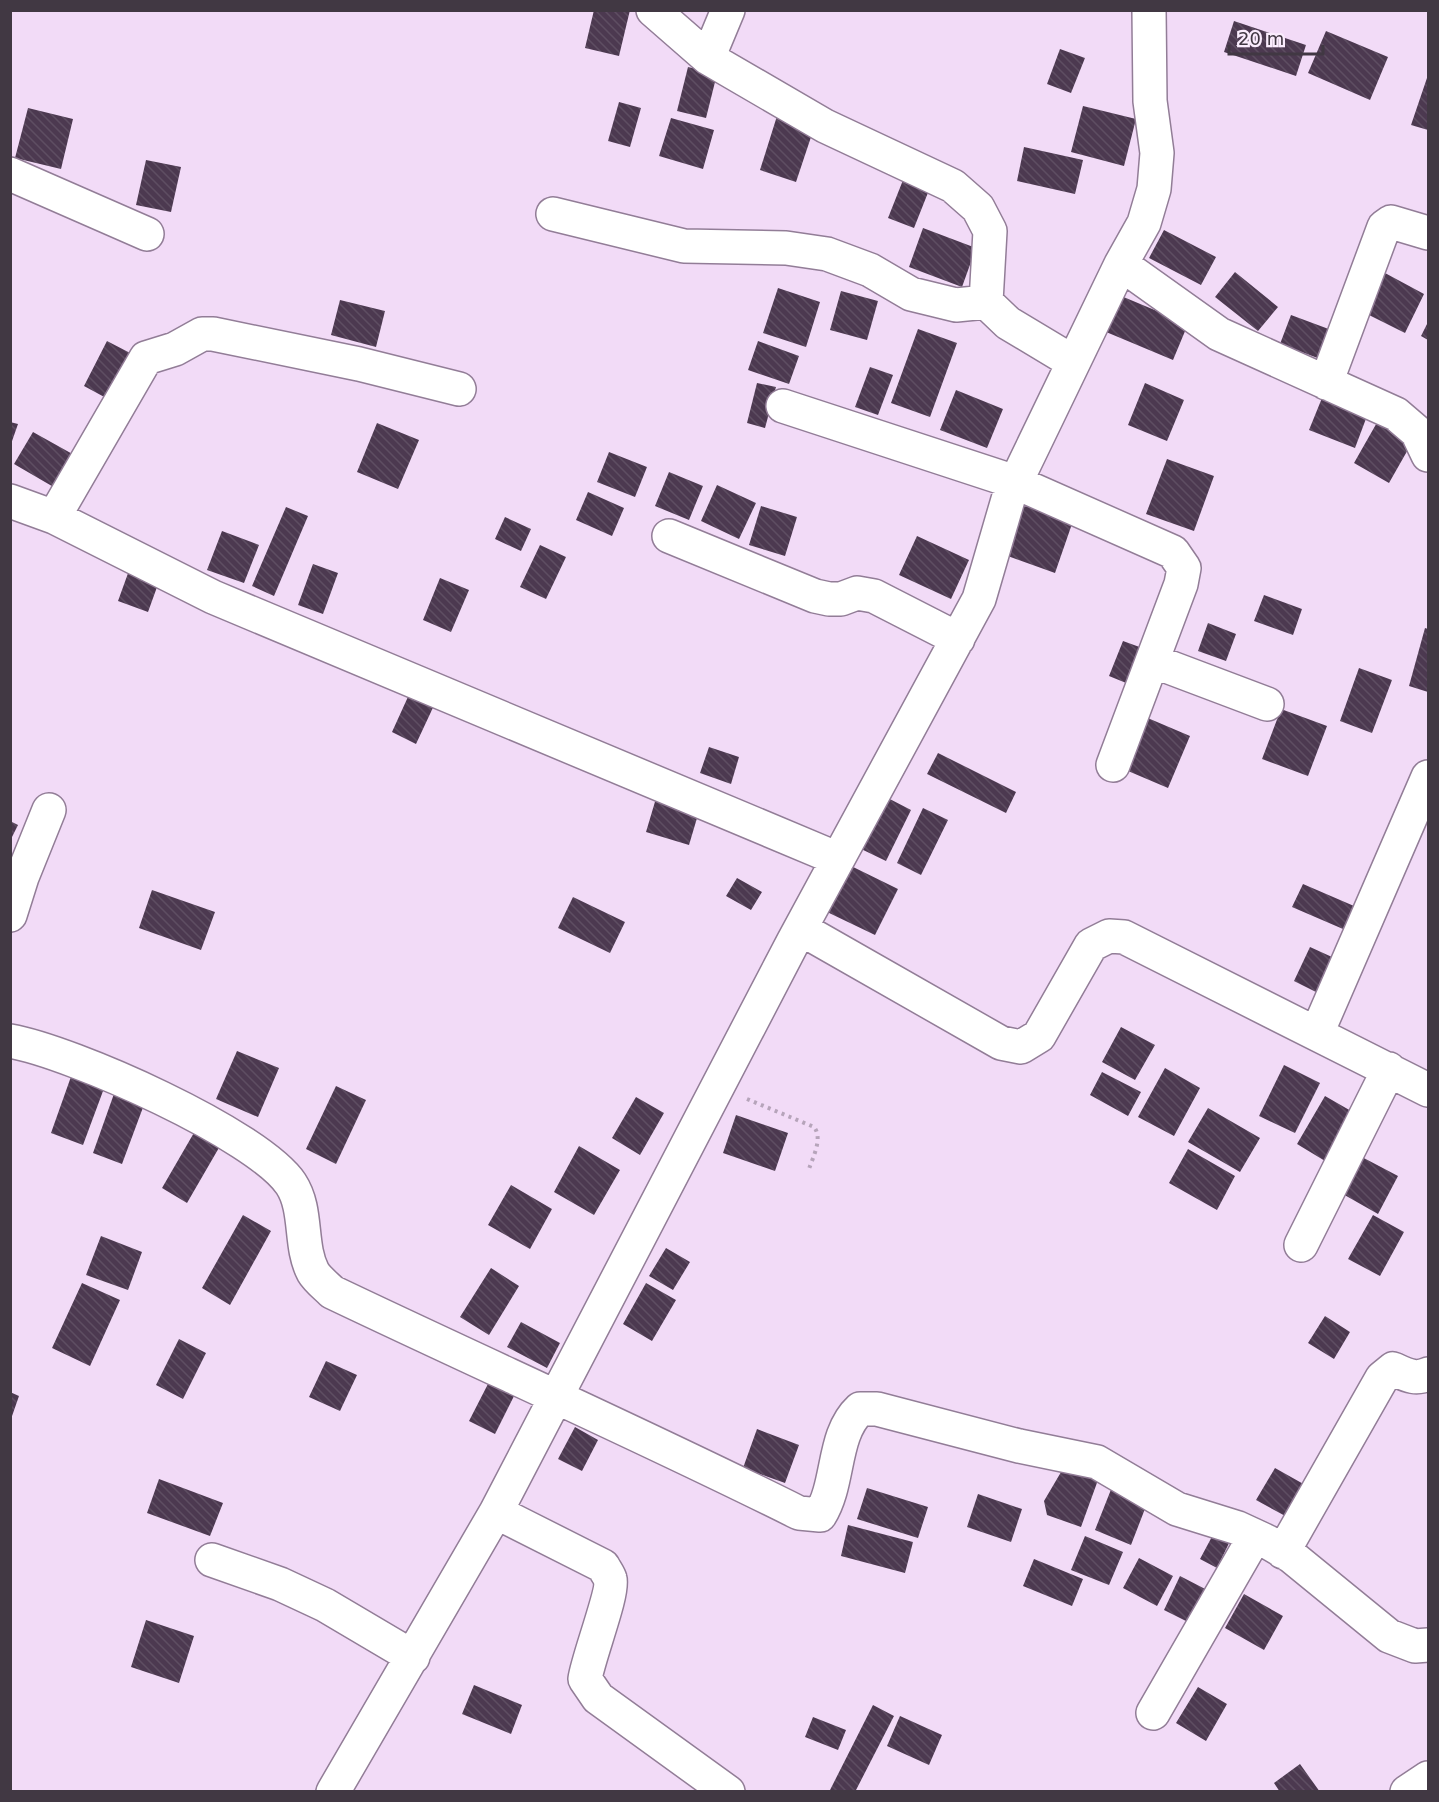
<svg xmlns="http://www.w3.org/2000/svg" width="1439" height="1802" viewBox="0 0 1439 1802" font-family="'DejaVu Sans',sans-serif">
  <defs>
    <pattern id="building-back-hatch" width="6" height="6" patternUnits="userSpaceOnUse" patternTransform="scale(1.5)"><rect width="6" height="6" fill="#4c3950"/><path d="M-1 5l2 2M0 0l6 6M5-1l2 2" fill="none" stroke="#5e4e62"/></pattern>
  </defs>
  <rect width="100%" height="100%" fill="#f2dbf7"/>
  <path fill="url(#building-back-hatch)" d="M594,10h36l-11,46 -34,-8z
    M1234,21l72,24 -10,31 -72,-24z
    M1326,31l62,26 -18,43 -62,-27z
    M1060,49l25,9 -14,35 -24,-9z
    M688,67l29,7 -11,44 -29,-7z
    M1428,75v55l-17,-5z
    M619,102l22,6 -11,39 -22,-6z
    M1083,106l53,13 -12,47 -53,-14z
    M28,108l45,11 -12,50 -46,-11z
    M777,116l37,12 -18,54 -36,-12z
    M671,118l43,12 -11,39 -44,-13z
    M1024,147l59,13 -8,34 -58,-13z
    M146,160l35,7 -10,45 -35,-7z
    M907,170l26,10 -19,48 -26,-10z
    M923,228l53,20 -14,39 -53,-20z
    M1164,230l52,27 -15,28 -52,-27z
    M1235,272l43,35 -20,24 -43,-34z
    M1385,273l39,21 -19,39 -40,-20z
    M778,288l42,14 -14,45 -43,-14z
    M841,291l37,10 -11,39 -37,-10z
    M1114,293l74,31 -15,36 -74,-31z
    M340,300l45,11 -9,36 -45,-12z
    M1291,315l43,16 -11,29 -43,-16z
    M1428,322v18l-7,-4z
    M918,329l39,14 -27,74 -39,-14z
    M107,341l25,13 -24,45 -24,-13z
    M758,341l41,15 -10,28 -41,-14z
    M870,367l23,8 -15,40 -23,-8z
    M757,383l19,4 -11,41 -18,-5z
    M1145,383l39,17 -17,41 -39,-16z
    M956,390l47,19 -16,39 -47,-18z
    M1322,398l45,18 -12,32 -46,-18z
    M1379,419l35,20 -25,44 -35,-20z
    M10,422l8,2 -7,20h-1z
    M377,423l42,17 -21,49 -41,-17z
    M33,432l43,24 -19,33 -43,-25z
    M609,452l38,15 -12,30 -38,-15z
    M1167,459l47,17 -20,55 -48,-17z
    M669,472l34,14 -14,34 -34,-14z
    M717,485l39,18 -17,36 -38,-18z
    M588,492l36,16 -12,28 -36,-16z
    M1023,503l50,18 -18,52 -50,-18z
    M761,506l36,11 -12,39 -36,-11z
    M286,507l22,9 -34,80 -22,-10z
    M505,517l26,12 -10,22 -26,-12z
    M222,531l37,14 -15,38 -37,-13z
    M917,536l52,24 -18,39 -52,-24z
    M540,545l26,12 -20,42 -26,-12z
    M313,564l25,9 -15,41 -25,-9z
    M131,565l30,11 -13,36 -30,-11z
    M440,578l29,12 -18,42 -28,-12z
    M1264,595l38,14 -9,26 -39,-14z
    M1208,623l28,11 -10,27 -28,-10z
    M1425,628l3,1v63l-19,-6z
    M1123,641l22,8 -14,36 -22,-9z
    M1359,668l33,12 -20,53 -32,-12z
    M412,688l25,11 -21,45 -24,-12z
    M1281,709l46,17 -19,50 -46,-17z
    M1143,716l47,20 -22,52 -47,-20z
    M709,747l30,10 -8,27 -31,-11z
    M938,753l78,39 -10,21 -79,-39z
    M657,795l43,13 -11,37 -43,-13z
    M882,795l29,15 -25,51 -29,-14z
    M923,808l25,12 -27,55 -24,-12z
    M10,821l8,4 -8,16z
    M847,864l51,25 -23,46 -50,-24z
    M737,878l25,14 -11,18 -25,-14z
    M1303,884l51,22 -11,23 -51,-22z
    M152,890l63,22 -14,38 -62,-22z
    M573,897l52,25 -15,31 -52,-25z
    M1310,947l33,15 -17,35 -32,-16z
    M1121,1027l34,18 -20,35 -33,-18z
    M237,1051l42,17 -21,49 -42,-18z
    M1284,1065l36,18 -25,50 -36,-17z
    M1165,1068l35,20 -26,48 -36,-19z
    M73,1071l33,12 -23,62 -32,-12z
    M1102,1072l39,20 -13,24 -38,-21z
    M336,1086l30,14 -30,64 -30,-15z
    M115,1091l30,11 -23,62 -29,-11z
    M1325,1096l33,19 -28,49 -33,-20z
    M636,1097l28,16 -24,42 -28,-17z
    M1208,1108l52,30 -20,34 -52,-30z
    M736,1115l52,18 -13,38 -52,-18z
    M195,1131l25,15 -33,57 -25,-15z
    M579,1146l41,24 -26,45 -40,-23z
    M1188,1149l47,27 -18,34 -48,-27z
    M1360,1156l38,20 -20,38 -37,-21z
    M511,1185l41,24 -22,40 -42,-24z
    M243,1215l28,16 -41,74 -28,-17z
    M1373,1215l31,17 -24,44 -32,-17z
    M101,1236l41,16 -14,38 -42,-15z
    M666,1248l24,14 -17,28 -24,-14z
    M491,1268l28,18 -30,49 -29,-18z
    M82,1283l38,17 -30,66 -38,-18z
    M646,1283l30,17 -24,41 -29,-17z
    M1325,1316l25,16 -16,27 -26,-16z
    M521,1322l39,21 -13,25 -40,-21z
    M179,1339l27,14 -23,46 -27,-14z
    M326,1361l31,14 -17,36 -31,-14z
    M489,1382l26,12 -20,40 -26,-13z
    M10,1392l9,4 -8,23h-1z
    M575,1427l23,13 -16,31 -24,-12z
    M757,1429l42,16 -14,38 -42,-15z
    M1064,1467l34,13 -17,47 -34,-12 -3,-14z
    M1275,1468l32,18 -18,32 -33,-18z
    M159,1479l64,24 -13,33 -63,-23z
    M1112,1487l36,14 -17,44 -36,-15z
    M867,1488l61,19 -10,31 -61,-19z
    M978,1494l44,15 -11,33 -44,-15z
    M848,1525l65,17 -8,31 -64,-17z
    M1215,1531l16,8 -14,29 -17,-9z
    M1085,1536l38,16 -14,33 -38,-15z
    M1139,1558l34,18 -16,30 -34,-18z
    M1034,1559l49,20 -11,27 -49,-20z
    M1180,1576l29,15 -17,33 -28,-14z
    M1244,1594l39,22 -19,34 -39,-22z
    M146,1620l48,16 -15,47 -48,-16z
    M474,1685l48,20 -11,29 -49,-20z
    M1198,1687l29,17 -21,37 -30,-18z
    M873,1705l21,11 -39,76h-26z
    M900,1716l42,19 -13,30 -42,-19z
    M813,1717l33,13 -8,20 -33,-13z
    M1300,1764l20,28h-40l-6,-9z"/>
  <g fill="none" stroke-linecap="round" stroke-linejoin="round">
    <defs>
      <path id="minor" d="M653,10l55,48 117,68 128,60 25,22 12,23 -4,71 22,21 65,39
        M708,58l20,-48
        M10,174l137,60
        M553,214l131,32 102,2 41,6 43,16 41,24 45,11 30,-3
        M1121,264l98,70 177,80 21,18 11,23
        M1326,383l58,-156 7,-5 37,11
        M783,406l232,76 158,70 11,16 -3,16 -68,181
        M10,501l44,16 159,80 625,262
        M54,517l92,-159 29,-9 27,-15h11l146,30 100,25
        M669,536l146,60 14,3h12l16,-6 17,3 84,43
        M1153,661l114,43
        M10,915l12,-38 27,-67
        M801,929l200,114 20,4 18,-11 52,-91 18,-9 15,1 304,153
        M1317,1033l111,-256
        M10,1041c62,11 247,93 281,143 17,26 8,61 22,88 4,7 13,14 19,20 155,74 313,144 467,221l21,2c20,-32 12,-80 40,-106h17l142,37 78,16 80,47 61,19 28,13 25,15 98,80 26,10 13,-1
        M1301,1245l88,-176
        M496,1512l107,54c2,4 6,9 7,13 4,13 -22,79 -25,100l13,19 130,94
        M1283,1552l99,-174 11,-9c14,6 22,11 35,5
        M212,1560l68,24 45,21 88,52
        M1153,1713l102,-177
        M333,1792l163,-280 297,-570 186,-343 30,-103 112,-232 23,-41 10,-34 3,-36 -7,-52 -1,-91
        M1407,1792l21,-14"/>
    </defs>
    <use href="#minor" stroke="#927d97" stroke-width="36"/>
    <path stroke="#b6a4ba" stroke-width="4" stroke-dasharray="3 4.5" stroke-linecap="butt" d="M747,1099l67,28c9,11 -1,30 -5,42"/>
    <use href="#minor" stroke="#fff" stroke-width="33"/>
  </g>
  <rect width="1439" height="1802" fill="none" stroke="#413843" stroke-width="24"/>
  <path d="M1229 45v9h94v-9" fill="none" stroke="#413843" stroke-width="3"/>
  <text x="1238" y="45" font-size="18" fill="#413843" stroke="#faecfd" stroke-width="4.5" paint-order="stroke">20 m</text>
</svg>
